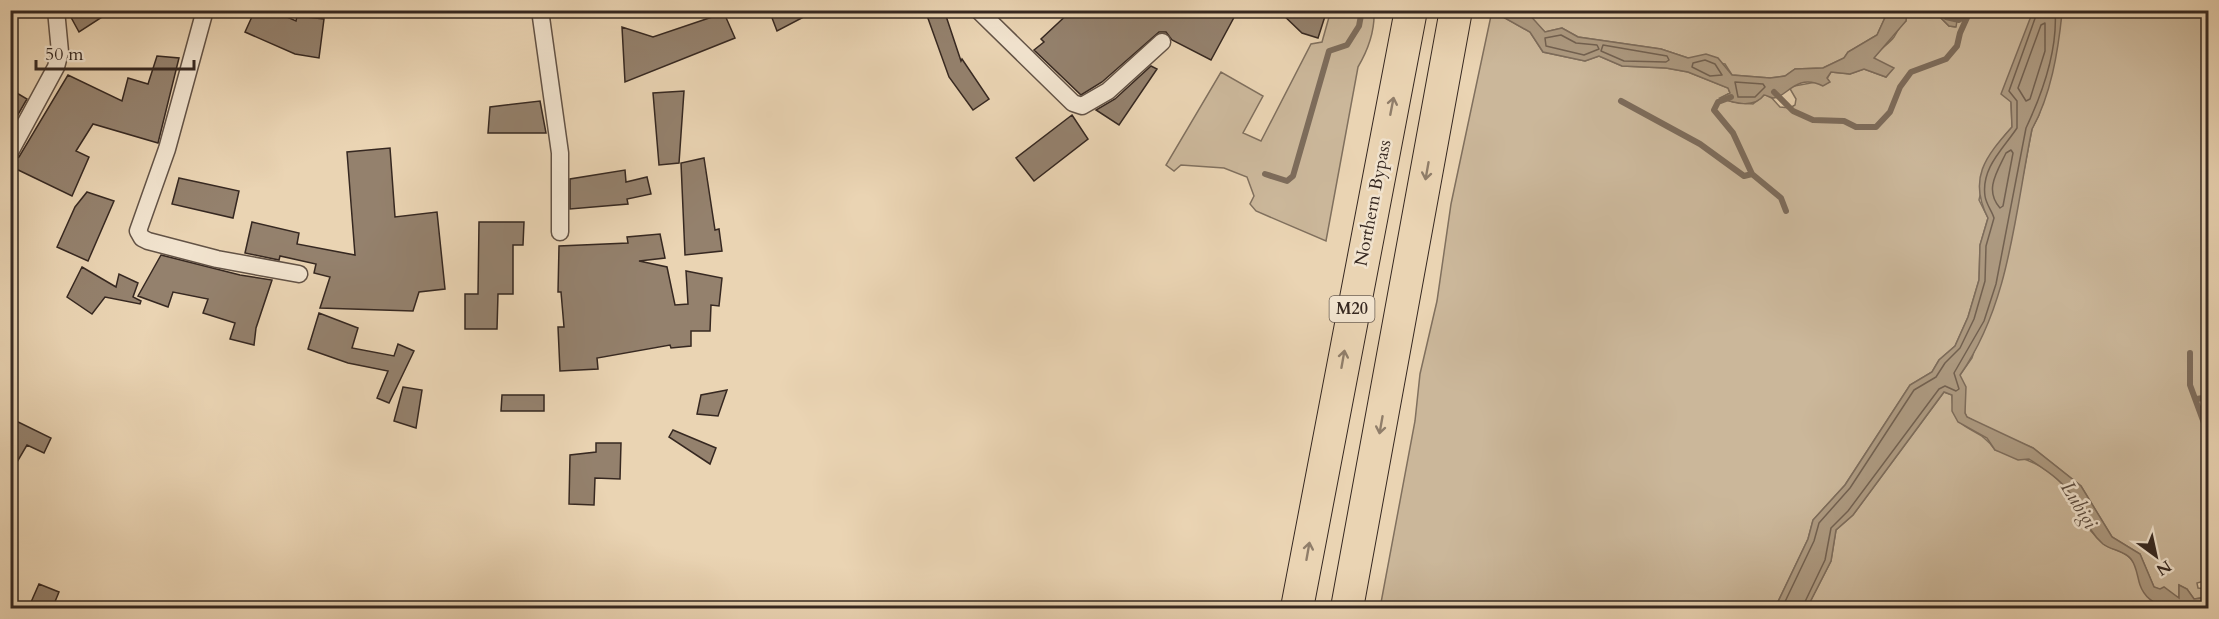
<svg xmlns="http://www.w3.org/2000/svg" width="2219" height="619" viewBox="0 0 2219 619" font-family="Cardo,serif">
  <rect width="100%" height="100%" fill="#ead4b3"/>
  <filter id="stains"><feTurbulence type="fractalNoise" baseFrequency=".00333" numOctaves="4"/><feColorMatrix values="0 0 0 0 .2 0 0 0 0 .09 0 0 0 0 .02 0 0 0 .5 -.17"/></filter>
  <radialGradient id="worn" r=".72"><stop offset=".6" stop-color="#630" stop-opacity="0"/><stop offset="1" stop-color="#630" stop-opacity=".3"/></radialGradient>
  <path fill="#cbb79a" stroke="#80705e" stroke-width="1.5" d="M1331,10l43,1c1,20 -6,39 -16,56l-32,174 -70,-30 -6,-7 4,-8 -7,-19 -23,-9 -43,-3 -7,6 -8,-6 55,-93 42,24 -20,37 18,8 50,-97 11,-2z
    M1492,11h6l5,6 27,15 13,20 42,9 14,-5 23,10 44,2 22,4 40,16 2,5 -9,5 12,4 20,2 11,-9 6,1 10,11 10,1 5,-3 1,-6 -7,-12 27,-5 7,3 8,-13 19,2 14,-5 22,8 7,-9 -20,-9c6,-10 15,-14 21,-22 4,-6 5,-11 12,-16l1,-10h27l15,15 6,1 3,-12 -12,2 -2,-6h89l-22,91 1,25c-24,26 -25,40 -33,73l9,18 -8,27 -1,35 -11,37 -13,29 -16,14 -7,12 -22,13 -65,100 -32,35 -5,19 -33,69h-395l35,-187 5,-47 17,-73 14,-97z
    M1522,11h366l-11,24 -29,17 -4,6 -21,10 -28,1 -10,7 -15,2 -38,-3 -7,-11 -37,-6 -27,-9 -83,-12 -16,-9 -17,4z
    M2060,11h148v569l-11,3 1,5 10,1v8l-14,2 -7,-10 -8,-4v13l-25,-11 -14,-33 -28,-17 -31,-51 -48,-38 -43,-18 -23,-13 -2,-4 -5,-38 12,-17 42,-136 18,-93 7,-14 8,-28 15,-73z
    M1944,392l8,3c1,42 25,27 43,55 35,9 59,18 80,50 6,9 8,20 14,29 5,5 11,13 16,16 8,5 19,6 25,13 21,21 -4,34 41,50h-364l24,-47 5,-31 17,-15z"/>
  <path fill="#ad9a81" stroke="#7d6c5b" stroke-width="1.5" d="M1498,11l29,1 18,20 17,-4 16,9 83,12 27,9 18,-4 12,4 14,17 38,3 15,-2 10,-7 28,-1 21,-10 4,-6 29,-17 11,-24h19l-1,10 -32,37 20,10 -8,9 -22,-8 -14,5 -19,-2 -4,6 3,4 -7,4c-28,-14 -37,13 -50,12 -3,0 -6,-3 -9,-3 -10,14 -30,8 -44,3l10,-5 -2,-5 -40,-16 -22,-4 -44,-2 -23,-10 -14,5 -42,-9 -13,-20 -27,-15z
    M1934,11h10l2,6 12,-2 -2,12 -7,-1z
    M2033,11h27l2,2c-4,39 -11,82 -30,116 -17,83 -22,175 -72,246l6,12 -1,26 2,4 66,31 48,38 31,51 28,17 14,33 6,2 4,-2 15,11v-13l8,4 7,10 14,-2v11c-24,1 -58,5 -68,-23 -3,-9 -3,-18 -9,-26 -6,-8 -20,-9 -28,-15 -14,-12 -18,-27 -27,-42 -11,-20 -29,-31 -47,-43l-11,1 -23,-10 -8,-12 -29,-16 -6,-11v-16l-8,-3 -91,123 -17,15 -5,31 -24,47h-32l33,-69 5,-19 32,-35 65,-100 22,-13 7,-12 16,-14 13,-29 11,-37 1,-35 8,-27c-20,-39 -3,-61 24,-91l-1,-25 -10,-8z"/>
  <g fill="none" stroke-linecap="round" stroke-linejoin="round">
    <path stroke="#726151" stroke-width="1.5" d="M2045,23v28l-15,48 -4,2 -8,-13 23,-63z
      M1561,35l15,8 21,2 2,4 -15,6 -38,-9 -1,-8z
      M1603,45l64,11 2,4 -3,2 -42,-1 -23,-10z
      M1705,60l10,4 7,11 -12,1 -18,-9 1,-4z
      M1735,82l28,2 2,3 -10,10h-17z
      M2011,150l2,3 -10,53 -3,2c-16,-18 -3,-36 6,-55z
      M1782,608l32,-67 5,-18 31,-35 64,-98 22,-13 9,-14 15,-15 14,-29 11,-38 1,-35 8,-28c-2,-7 -8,-14 -9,-22 -4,-28 18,-47 32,-68v-27l-8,-10 29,-81
      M1802,608l23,-48 6,-32 17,-17 91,-122 6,-3 11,5 3,-2 -5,-16 30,-52 12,-37 30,-156c16,-34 32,-79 29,-118"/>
    <path stroke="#7d6c5b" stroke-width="6" d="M1941,10l5,7 13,3 9,-7
      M1774,92l19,19 20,9 31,1 12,6h20l14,-15 10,-25 11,-15 35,-13 11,-13 3,-13 10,-22
      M1731,97l-13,5 -4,8 19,23 19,41 29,24 5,13
      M1621,101l79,43 44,32 8,-2
      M1265,174l22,7 6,-5 36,-125 18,-6 12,-19 3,-16
      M2190,353v32l18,49
      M2197,399l11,-2
      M2208,455l-4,13 4,5"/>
  </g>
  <path fill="#94816d" stroke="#362821" stroke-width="1.5" d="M67,10h46l-34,22z
    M255,10h16l25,11 1,-5 27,3 -5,39 -24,-4 -50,-22z
    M769,10h48l-40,21z
    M925,10h19l17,51 1,-2 27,40 -16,11 -24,-33z
    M1072,10h166l-27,50 -39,-20 -6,-8h-7l-57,50 -21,13 -47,-45 10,-8 -3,-3z
    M1278,10h49l-9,28 -16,-5z
    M724,13l11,25 -110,44 -3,-55 31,10z
    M157,56l22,2 -21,85 -65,-19 -17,27 13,6 -17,39 -62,-30 1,-4 8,-5 49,-82 54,26 6,-23 20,6z
    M1151,66l6,3 -38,56 -23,-15 19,-11z
    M10,89l17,10 -11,19 -6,-3z
    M684,91l-5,72 -20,2 -6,-72z
    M540,101l6,32h-58l2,-26z
    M1072,115l16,24 -54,42 -18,-23z
    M390,148l5,69 42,-5 8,77 -26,3 -6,19 -93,-3 10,-31 -16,-4 2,-9 -36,-8 -1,4 -34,-7 7,-31 47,11 -2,11 58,11 -8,-103z
    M704,158l11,72 4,-1 3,22 -37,4 -4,-92z
    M625,170l1,12 21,-5 4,17 -24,5 1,5 -58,5v-30z
    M179,178l60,13 -6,27 -61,-14z
    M87,192l27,9 -26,60 -31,-14 18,-40z
    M479,222h45l-1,23h-10v49h-15l-1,35h-32v-35h13z
    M660,234l5,24 -26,3 28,6 8,38 13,-1 -2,-33 36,7 -3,28 -8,-1 -1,26h-19v15l-20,2 -1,-3 -73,13 1,11 -38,2 -2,-44h6l-3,-35h-3l1,-46 69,-3 -1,-6z
    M161,255l79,20 32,5 -16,48 -2,17 -24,-6 5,-16 -32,-10 5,-14 -35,-7 -5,15 -30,-11z
    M82,267l34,20 3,-13 19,9 -5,14 8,4 -1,3 -35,-7 -13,17 -25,-17z
    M319,313l39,15 -6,20 42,8 4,-12 16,7 -25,52 -12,-5 11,-27 -40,-8 -40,-14z
    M403,387l19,3 -6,38 -22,-7z
    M727,390l-9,26 -21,-2 4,-19z
    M502,395h42v16h-43z
    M10,418l41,20 -7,15 -17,-8 -17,29z
    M673,430l43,18 -6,16 -41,-27z
    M596,443h25l-1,36 -25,-1 -1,27 -25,-1 1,-49 26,-3z
    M39,584l20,8 -7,17h-24z"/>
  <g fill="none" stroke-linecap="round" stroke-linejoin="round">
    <defs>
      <path id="street" d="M205,10l-38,139 -29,82 4,7 6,3 69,18 82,15
        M540,10l20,143v79
        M978,10l95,93 9,3 26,-15 54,-49
        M10,13l3,-3
        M10,152l46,-85 4,-15 -4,-42"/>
      <path id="highway" d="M1297,608l114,-598
        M1347,608l109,-598"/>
    </defs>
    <use href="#street" stroke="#635346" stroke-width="19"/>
    <use href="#highway" stroke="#362821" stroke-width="34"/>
    <use href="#street" stroke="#f1e3ce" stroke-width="16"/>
    <use href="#highway" stroke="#ead4b3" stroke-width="32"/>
  </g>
  <defs><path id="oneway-shaft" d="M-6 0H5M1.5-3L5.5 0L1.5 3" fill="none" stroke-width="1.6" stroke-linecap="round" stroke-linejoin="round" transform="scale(1.5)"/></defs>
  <g stroke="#907e6a">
    <use href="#oneway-shaft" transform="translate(1392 106) rotate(-79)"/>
    <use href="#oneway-shaft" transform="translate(1427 171) rotate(100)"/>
    <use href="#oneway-shaft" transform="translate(1343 359) rotate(-80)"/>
    <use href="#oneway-shaft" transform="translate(1381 425) rotate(100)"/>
    <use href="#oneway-shaft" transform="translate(1308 551) rotate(-80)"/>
  </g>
  <g text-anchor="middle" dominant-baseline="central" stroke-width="5" stroke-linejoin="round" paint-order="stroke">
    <rect fill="#f1e3ce" stroke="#6e6055" stroke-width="1.5" x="1329.5" y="296" width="45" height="26" rx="4.5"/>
    <g font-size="16" font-weight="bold" fill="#362821">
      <text x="1352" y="309">M20</text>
    </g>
    <g font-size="18" fill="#362821" stroke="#f1e3ce">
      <text transform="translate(1373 203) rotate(-79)">Northern Bypass</text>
    </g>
    <g font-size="20" font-style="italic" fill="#5a4a3e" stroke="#f1e3ce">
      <text transform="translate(2079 505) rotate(59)">Lubigi</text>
    </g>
  </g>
  <rect width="2219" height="619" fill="none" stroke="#ead4b3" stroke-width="36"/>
  <rect x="12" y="12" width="2195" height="595" fill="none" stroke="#362821" stroke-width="3"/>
  <rect x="18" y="18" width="2183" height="583" fill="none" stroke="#362821" stroke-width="1.5"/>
  <g transform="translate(2156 556) rotate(147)" stroke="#f1e3ce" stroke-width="4.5" paint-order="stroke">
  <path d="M0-4.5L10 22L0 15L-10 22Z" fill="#362821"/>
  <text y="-9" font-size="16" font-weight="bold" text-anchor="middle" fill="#362821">N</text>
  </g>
  <path d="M36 60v9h158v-9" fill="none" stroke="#362821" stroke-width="3"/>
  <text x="45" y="60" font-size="18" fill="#362821" stroke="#f1e3ce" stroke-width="4.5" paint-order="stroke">50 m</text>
  <rect width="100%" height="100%" filter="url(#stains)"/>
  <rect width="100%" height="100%" fill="url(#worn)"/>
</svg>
